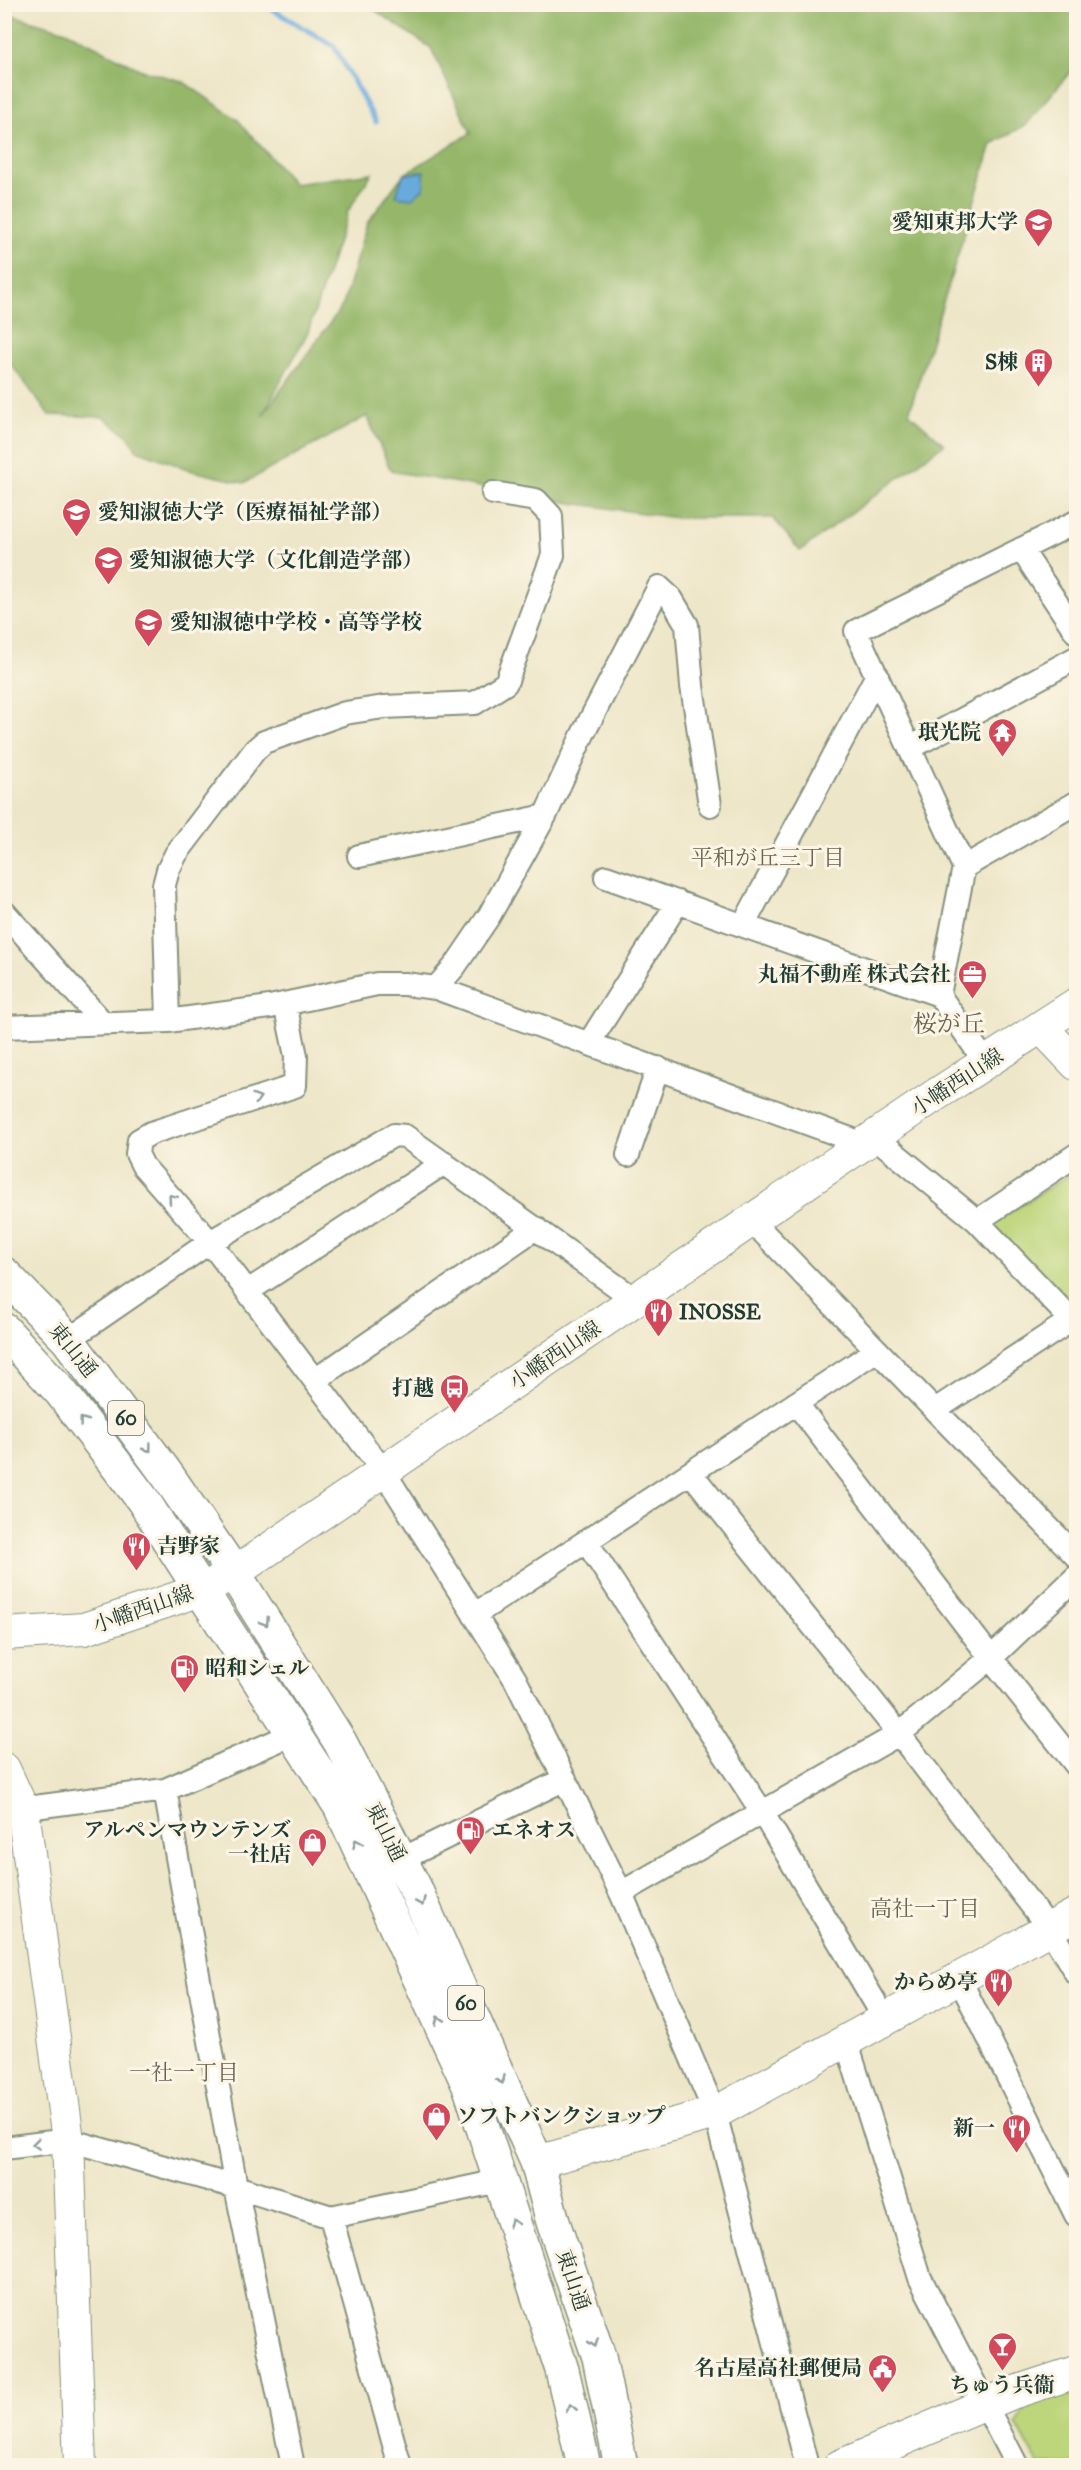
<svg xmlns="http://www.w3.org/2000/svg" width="1081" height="2470" viewBox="0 0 1081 2470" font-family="'IM FELL Great Primer','Noto Serif JP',serif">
  <rect width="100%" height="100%" fill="#fcf5e5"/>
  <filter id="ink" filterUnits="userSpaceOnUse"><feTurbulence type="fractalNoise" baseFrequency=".0167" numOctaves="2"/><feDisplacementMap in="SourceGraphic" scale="12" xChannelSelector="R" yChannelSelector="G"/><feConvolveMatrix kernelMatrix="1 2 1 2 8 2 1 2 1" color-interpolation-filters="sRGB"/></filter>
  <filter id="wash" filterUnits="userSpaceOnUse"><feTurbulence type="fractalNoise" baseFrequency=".008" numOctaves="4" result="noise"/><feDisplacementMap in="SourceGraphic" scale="24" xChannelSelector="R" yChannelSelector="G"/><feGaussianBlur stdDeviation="1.35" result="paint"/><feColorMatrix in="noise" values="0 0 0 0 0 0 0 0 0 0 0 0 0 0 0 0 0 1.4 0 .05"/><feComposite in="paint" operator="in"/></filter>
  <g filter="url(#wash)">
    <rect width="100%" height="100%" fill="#ede6c8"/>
    <path fill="#bdd67b" stroke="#6e8a58" stroke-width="1.5" d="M1076,1170v134l-1,1 -88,-78z
      M1076,2387v78h-37l-23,-41 11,-21z"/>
    <path fill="#96b76b" stroke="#5a7a50" stroke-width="1.5" d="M367,5h709v60l-50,60 -34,19 -83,269 35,31 -144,107 -27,-33h-96l-112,-16 -174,-31 -24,-55 -123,67 -51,-12 -56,-21 -9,-14 -25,-19 -54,-2 -44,-59v-343l61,18 75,39 41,11 55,38 57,65 78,-11 -24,38 -40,121 -46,84 81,-111 24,-82 36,-48 68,-42 -40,-85z"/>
    <path fill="#69aadd" stroke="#447488" stroke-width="1.5" d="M424,171v17l-12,10 -16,-2 7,-21z"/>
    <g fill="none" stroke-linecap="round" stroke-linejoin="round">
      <path stroke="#69aadd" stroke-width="5" d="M263,4l71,42 42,76"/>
    </g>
  </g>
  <g filter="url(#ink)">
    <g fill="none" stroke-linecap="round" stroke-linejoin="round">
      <defs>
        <path id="street" d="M1021,549l55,83
          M910,748l166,-90
          M545,816l38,-82 76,-147 12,11 16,27 5,61 18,119
          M359,856l186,-40 -56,100 -34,50 -19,22
          M964,867l-108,-236 220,-109
          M606,877l333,118
          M4,912l99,111
          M744,924l133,-249
          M285,1004l11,52 -1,30 -144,47 -12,7 -2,14 6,12 67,76 174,230 131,207 106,214 94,220 92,353
          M168,1021l-4,-136 4,-15 8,-16 79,-104 9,-8 81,-29 39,-6 91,-4 31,-20 47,-128 -2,-39 -15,-16 -43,-7
          M4,1027l164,-6 102,-14 107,-23h28l31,4 428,156
          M589,1043l89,-141
          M986,1063l-47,-68 25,-128 112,-64
          M875,1137l102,84 99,104
          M628,1155l30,-87
          M752,1221l324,335
          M977,1221l99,-66
          M248,1291l196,-128
          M68,1340l142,-98 184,-107 11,1 231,164
          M315,1380l221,-152
          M796,1403l195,255 85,107
          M935,1410l141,-93
          M691,1473l208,261 150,194 27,45
          M586,1541l176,271 123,207
          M474,1615l403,-265
          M165,1790l71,397 57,279
          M4,1811l161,-21 130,-57
          M400,1860l165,-81
          M621,1893l278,-159 92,-76 85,-81
          M959,1978l117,237
          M846,2040l74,238 97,188
          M4,2148l64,-8 168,47 95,30 69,249
          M331,2217l168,-36"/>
        <path id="secondary" d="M1041,1027l35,37
          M4,1634l80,-5 117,-39 33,-17 700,-477 142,-92
          M4,1769l19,41 45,330 12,326
          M537,2162l178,-49 361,-199
          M840,2466l172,-73 64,-21"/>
        <path id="primary" d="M4,1274l64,66 100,136 66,97 106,169 74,144 123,276 16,60 46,135 22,109
          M4,1330l57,62 82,108 197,306 130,282 92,282 22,96"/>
      </defs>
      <use href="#street" stroke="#86927e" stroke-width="26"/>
      <use href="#secondary" stroke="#86927e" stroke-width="34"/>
      <use href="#primary" stroke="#86927e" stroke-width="36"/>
      <use href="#street" stroke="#fff" stroke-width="22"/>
      <use href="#secondary" stroke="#fff" stroke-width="32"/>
      <use href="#primary" stroke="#fff" stroke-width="33"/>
    </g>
    <defs><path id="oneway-chevron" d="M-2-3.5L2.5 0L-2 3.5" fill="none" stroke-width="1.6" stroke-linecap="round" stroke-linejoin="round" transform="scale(1.5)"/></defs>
    <g stroke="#8f9e9a">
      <use href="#oneway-chevron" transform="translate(257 1098) rotate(-18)"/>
      <use href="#oneway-chevron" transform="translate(172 1198) rotate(-131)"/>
      <use href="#oneway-chevron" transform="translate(83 1421) rotate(-127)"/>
      <use href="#oneway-chevron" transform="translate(148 1448) rotate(53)"/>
      <use href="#oneway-chevron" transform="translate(265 1622) rotate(58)"/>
      <use href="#oneway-chevron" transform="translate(357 1843) rotate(-115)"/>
      <use href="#oneway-chevron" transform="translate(421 1902) rotate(66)"/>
      <use href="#oneway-chevron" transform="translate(439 2020) rotate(-114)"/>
      <use href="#oneway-chevron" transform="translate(501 2080) rotate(66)"/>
      <use href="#oneway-chevron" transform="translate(36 2144) rotate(173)"/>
      <use href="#oneway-chevron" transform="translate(513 2223) rotate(-109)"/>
      <use href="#oneway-chevron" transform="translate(594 2343) rotate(71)"/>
      <use href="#oneway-chevron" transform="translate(571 2408) rotate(-103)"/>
    </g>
  </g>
  <defs>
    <symbol id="university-pin" viewBox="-11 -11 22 30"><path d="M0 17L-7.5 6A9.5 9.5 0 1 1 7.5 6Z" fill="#d1495b" stroke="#fcf5e5"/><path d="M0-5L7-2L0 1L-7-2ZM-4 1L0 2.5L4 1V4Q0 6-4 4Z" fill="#fff"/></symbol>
    <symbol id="building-pin" viewBox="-11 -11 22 30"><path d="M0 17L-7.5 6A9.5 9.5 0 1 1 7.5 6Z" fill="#d1495b" stroke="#fcf5e5"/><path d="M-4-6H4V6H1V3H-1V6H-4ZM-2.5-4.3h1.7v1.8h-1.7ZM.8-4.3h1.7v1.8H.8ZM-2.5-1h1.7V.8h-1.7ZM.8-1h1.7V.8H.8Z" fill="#fff"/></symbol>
    <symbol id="school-pin" viewBox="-11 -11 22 30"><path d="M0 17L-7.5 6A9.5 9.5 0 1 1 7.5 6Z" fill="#d1495b" stroke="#fcf5e5"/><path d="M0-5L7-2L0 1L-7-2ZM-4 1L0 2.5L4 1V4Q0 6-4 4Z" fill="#fff"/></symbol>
    <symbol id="temple-pin" viewBox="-11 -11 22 30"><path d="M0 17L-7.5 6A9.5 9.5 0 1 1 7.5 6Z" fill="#d1495b" stroke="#fcf5e5"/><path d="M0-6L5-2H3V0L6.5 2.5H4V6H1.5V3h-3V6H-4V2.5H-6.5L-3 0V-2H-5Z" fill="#fff"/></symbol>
    <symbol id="office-pin" viewBox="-11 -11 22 30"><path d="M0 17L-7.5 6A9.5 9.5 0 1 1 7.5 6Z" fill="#d1495b" stroke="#fcf5e5"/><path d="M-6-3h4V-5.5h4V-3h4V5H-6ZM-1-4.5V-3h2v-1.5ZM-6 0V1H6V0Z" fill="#fff"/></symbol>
    <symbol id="restaurant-pin" viewBox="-11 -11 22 30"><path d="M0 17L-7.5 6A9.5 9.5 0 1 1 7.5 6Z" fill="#d1495b" stroke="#fcf5e5"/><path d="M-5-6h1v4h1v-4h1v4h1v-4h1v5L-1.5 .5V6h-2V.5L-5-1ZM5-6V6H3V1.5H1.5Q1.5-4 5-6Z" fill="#fff"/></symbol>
    <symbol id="bus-pin" viewBox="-11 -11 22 30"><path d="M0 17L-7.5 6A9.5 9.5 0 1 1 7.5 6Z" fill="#d1495b" stroke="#fcf5e5"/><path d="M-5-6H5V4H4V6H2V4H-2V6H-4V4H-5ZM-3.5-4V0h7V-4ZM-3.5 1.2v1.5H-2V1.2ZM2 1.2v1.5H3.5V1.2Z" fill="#fff"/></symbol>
    <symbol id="fuel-pin" viewBox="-11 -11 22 30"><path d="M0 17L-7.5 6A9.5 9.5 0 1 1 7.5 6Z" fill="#d1495b" stroke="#fcf5e5"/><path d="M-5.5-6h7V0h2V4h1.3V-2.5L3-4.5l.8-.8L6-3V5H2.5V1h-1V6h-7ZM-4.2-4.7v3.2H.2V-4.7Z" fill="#fff"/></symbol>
    <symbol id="shop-pin" viewBox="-11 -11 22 30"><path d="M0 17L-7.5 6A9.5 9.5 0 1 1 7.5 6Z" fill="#d1495b" stroke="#fcf5e5"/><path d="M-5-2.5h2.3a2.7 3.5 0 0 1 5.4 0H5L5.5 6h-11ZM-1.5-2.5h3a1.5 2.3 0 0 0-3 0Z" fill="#fff"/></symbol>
    <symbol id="bar-pin" viewBox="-11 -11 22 30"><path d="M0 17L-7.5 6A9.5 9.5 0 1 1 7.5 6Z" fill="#d1495b" stroke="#fcf5e5"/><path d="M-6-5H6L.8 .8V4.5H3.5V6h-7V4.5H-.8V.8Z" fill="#fff"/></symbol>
    <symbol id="civic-pin" viewBox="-11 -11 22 30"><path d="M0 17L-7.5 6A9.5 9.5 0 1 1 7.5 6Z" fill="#d1495b" stroke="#fcf5e5"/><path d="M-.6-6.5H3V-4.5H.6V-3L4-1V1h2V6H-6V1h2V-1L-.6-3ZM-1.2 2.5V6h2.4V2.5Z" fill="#fff"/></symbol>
  </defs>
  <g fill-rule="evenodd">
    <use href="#university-pin" x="1022" y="206" width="33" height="45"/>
    <use href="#building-pin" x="1022" y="346" width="33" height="45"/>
    <use href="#university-pin" x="60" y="496" width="33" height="45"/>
    <use href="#university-pin" x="92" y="544" width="33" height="45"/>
    <use href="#school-pin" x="132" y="606" width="33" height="45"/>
    <use href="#temple-pin" x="986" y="716" width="33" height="45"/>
    <use href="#office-pin" x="956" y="958" width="33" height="45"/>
    <use href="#restaurant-pin" x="642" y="1296" width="33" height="45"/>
    <use href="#bus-pin" x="438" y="1372" width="33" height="45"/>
    <use href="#restaurant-pin" x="120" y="1530" width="33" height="45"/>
    <use href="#fuel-pin" x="168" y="1652" width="33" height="45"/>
    <use href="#fuel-pin" x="454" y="1814" width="33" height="45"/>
    <use href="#shop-pin" x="296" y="1826" width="33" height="45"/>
    <use href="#restaurant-pin" x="982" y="1966" width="33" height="45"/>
    <use href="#shop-pin" x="420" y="2100" width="33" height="45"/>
    <use href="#restaurant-pin" x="1000" y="2112" width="33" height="45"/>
    <use href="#bar-pin" x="986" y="2330" width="33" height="45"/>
    <use href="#civic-pin" x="866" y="2352" width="33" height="45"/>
  </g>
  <g text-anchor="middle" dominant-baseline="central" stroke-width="6" stroke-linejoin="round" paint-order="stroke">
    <g fill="#fcf5e5" stroke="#617469" stroke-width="1.5">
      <rect x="108" y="1401" width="36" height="34" rx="4.5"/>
      <rect x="448" y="1986" width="36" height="34" rx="4.5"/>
    </g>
    <g font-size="20" font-weight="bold" fill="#1f3d34">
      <text x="126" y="1418">60</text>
      <text x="466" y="2003">60</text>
    </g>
    <g font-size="21" font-weight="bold" fill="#1f3d34" stroke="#fcf5e5" text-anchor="end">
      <text x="1018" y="222">愛知東邦大学</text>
      <text x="1018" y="362">S棟</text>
      <text x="98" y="512" text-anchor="start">愛知淑徳大学（医療福祉学部）</text>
      <text x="129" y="560" text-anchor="start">愛知淑徳大学（文化創造学部）</text>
      <text x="170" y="622" text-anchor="start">愛知淑徳中学校・高等学校</text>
      <text x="981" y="732">珉光院</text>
      <text x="951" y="974">丸福不動産 株式会社</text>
      <text x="679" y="1312" text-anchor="start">INOSSE</text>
      <text x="434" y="1388">打越</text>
      <text x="157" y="1546" text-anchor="start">吉野家</text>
      <text x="205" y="1668" text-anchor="start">昭和シェル</text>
      <text x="291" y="1830">アルペンマウンテンズ<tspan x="291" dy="24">一社店</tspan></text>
      <text x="492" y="1830" text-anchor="start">エネオス</text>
      <text x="978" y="1982">からめ亭</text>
      <text x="457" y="2116" text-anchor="start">ソフトバンクショップ</text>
      <text x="995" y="2128">新一</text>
      <text x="862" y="2368">名古屋高社郵便局</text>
      <text x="1002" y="2385" text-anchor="middle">ちゅう兵衞</text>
    </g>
    <g font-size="21" fill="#1f3d34" stroke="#fcf5e5">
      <text transform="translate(957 1082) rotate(-33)">小幡西山線</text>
      <text transform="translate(73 1350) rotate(51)">東山通</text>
      <text transform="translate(555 1355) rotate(-34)">小幡西山線</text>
      <text transform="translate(143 1609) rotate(-19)">小幡西山線</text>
      <text transform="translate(386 1832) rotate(63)">東山通</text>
      <text transform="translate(573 2280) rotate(71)">東山通</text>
    </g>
    <g font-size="22" fill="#6a6654" stroke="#fcf5e5">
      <text x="768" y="857">平和が丘三丁目</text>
      <text x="925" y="1908">高社一丁目</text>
      <text x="184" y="2072">一社一丁目</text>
    </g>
    <g font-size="24" fill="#6a6654" stroke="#fcf5e5">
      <text x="949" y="1024">桜が丘</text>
    </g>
  </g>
  <rect width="1081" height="2470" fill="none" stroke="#fcf5e5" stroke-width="24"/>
</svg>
